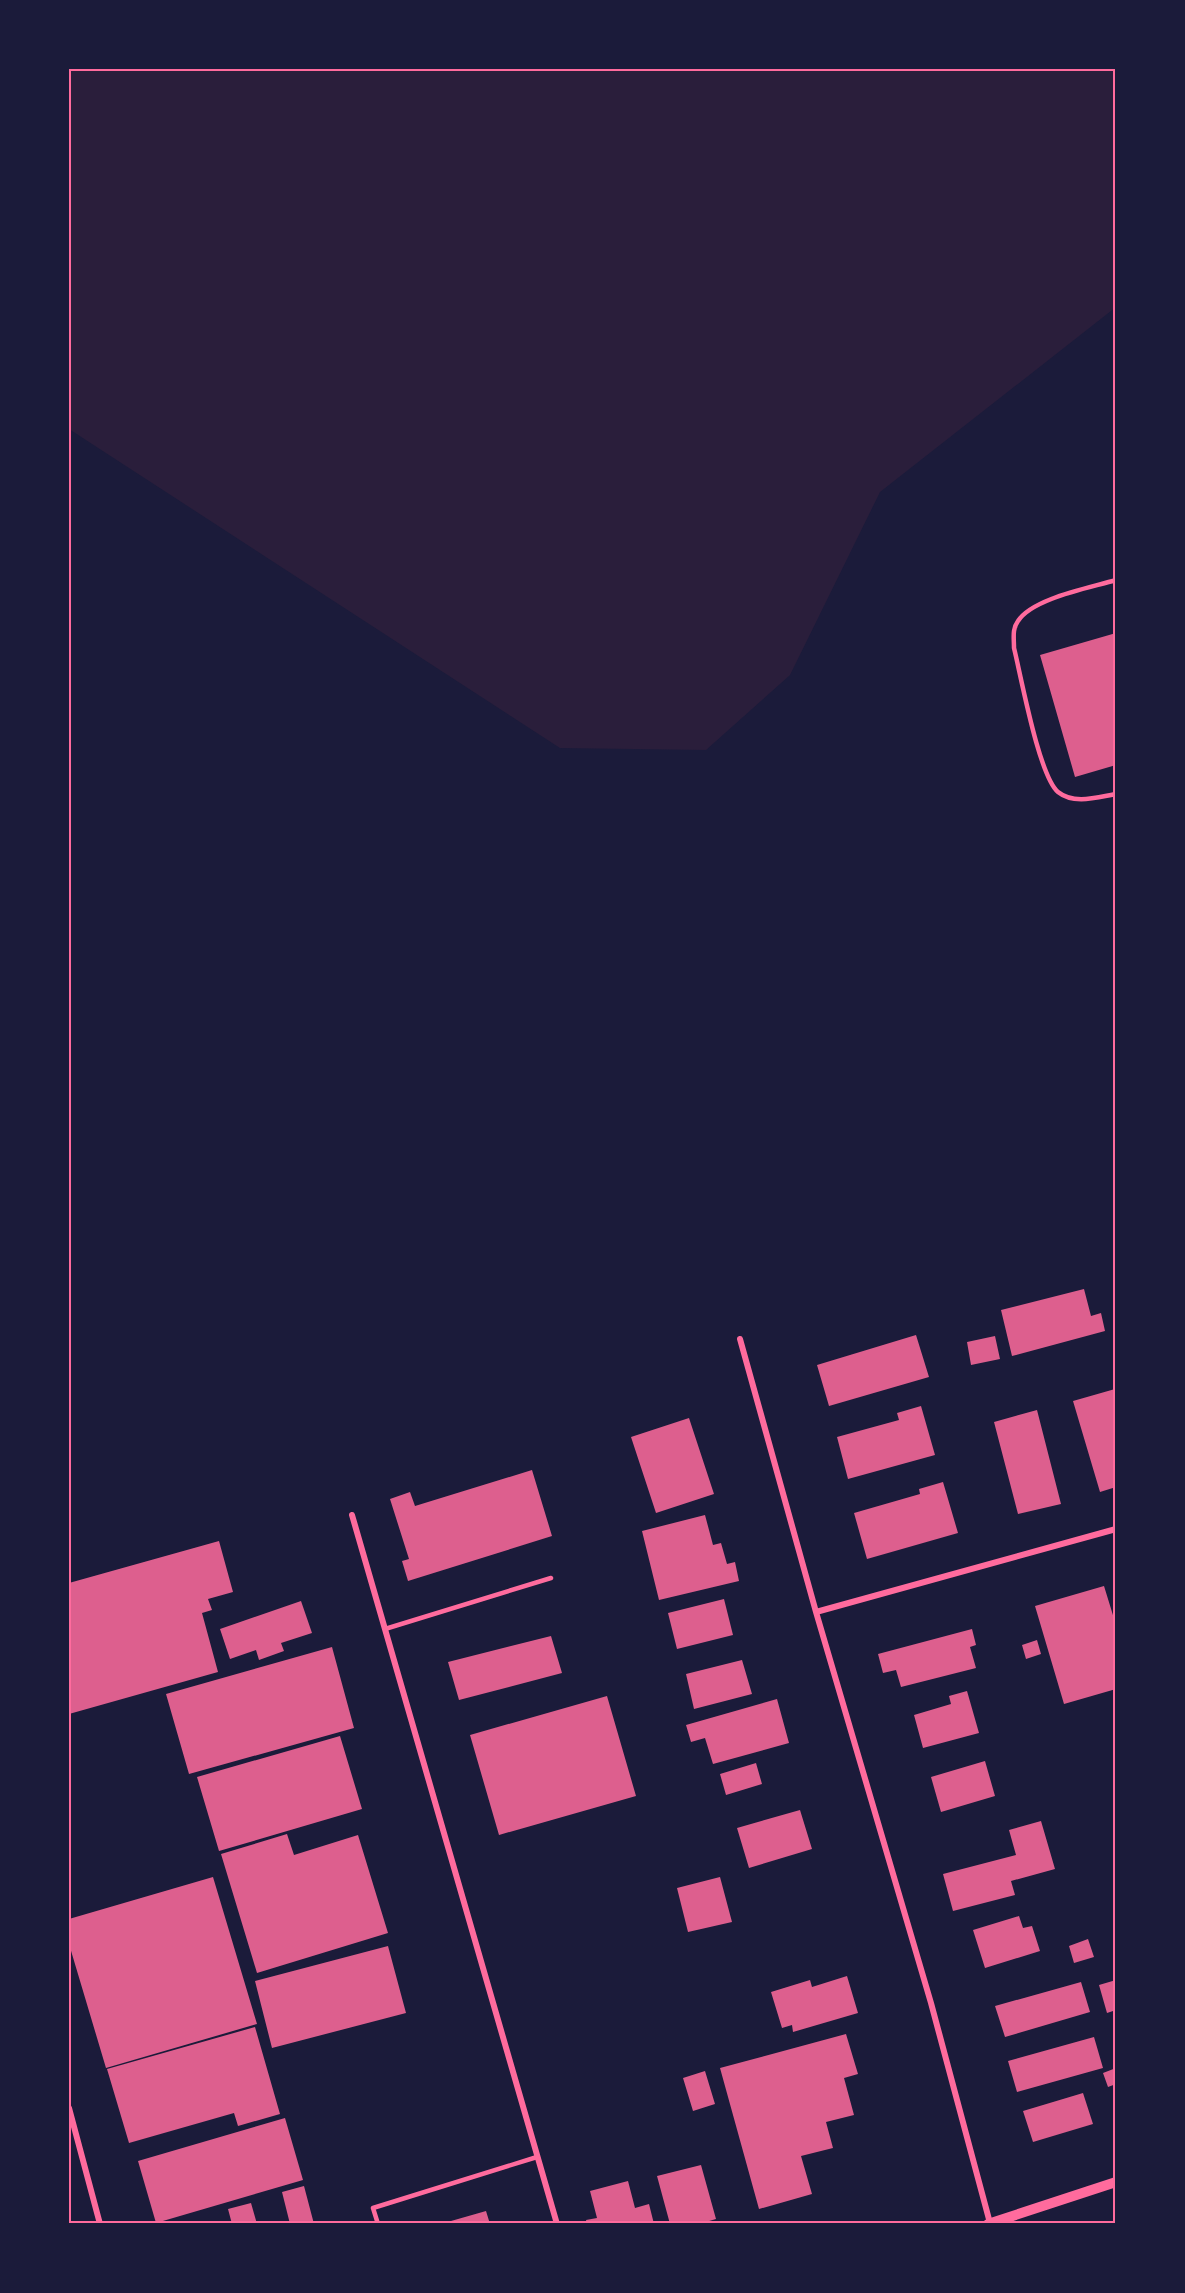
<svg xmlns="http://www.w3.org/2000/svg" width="1185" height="2293" viewBox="0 0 1185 2293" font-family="Literata,serif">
  <rect width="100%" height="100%" fill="#1b1b3a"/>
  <path fill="#2a1e3b" d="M69,69h1047v238l-236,185 -90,183 -84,75 -146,-2 -491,-319z"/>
  <path fill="#dd5f8e" d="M1116,633v132l-41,12 -35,-122z
    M1084,1289l7,27 10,-3 4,18 -93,25 -11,-46z
    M916,1335l13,42 -100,29 -12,-41z
    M995,1336l5,23 -29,6 -4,-23z
    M1115,1389l1,98 -16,5 -27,-91z
    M921,1406l14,49 -87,24 -11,-42 62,-17 -2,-7z
    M1037,1410l24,94 -43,10 -24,-92z
    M689,1418l25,76 -58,19 -25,-76z
    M532,1470l20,66 -144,45 -6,-20 7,-2 -19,-60 20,-7 5,14z
    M943,1482l15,51 -91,26 -13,-46 66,-19 -1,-5z
    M705,1515l8,30 8,-2 6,21 8,-2 4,19 -80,19 -17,-69z
    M219,1541l14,51 -25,7 4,11 -10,3 16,59 -149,42v-131z
    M1104,1586l12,39v64l-52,15 -29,-98z
    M724,1599l9,36 -56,14 -9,-36z
    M301,1601l11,32 -31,10 3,8 -25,9 -3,-10 -26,9 -10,-30z
    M972,1629l4,16 -6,2 6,21 -75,19 -5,-17 -13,3 -5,-19z
    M551,1636l11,37 -103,27 -11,-38z
    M1037,1640l4,14 -15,5 -4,-14z
    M332,1647l22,81 -165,46 -23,-80z
    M742,1660l10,34 -58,15 -8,-35z
    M967,1691l12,42 -56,15 -9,-33 37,-11 -2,-8z
    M607,1696l29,100 -137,39 -29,-100z
    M777,1699l12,44 -76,21 -8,-26 -14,4 -5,-17z
    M340,1736l22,73 -143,42 -22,-74z
    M985,1761l10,35 -54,16 -10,-35z
    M756,1763l6,21 -36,11 -6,-21z
    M800,1810l12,39 -63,19 -12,-40z
    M1041,1821l14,48 -44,12 4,14 -62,16 -10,-37 73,-19 -7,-25z
    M287,1834l7,21 64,-20 30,98 -131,40 -36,-119z
    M213,1877l44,147 -151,44 -37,-124v-25z
    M720,1877l12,45 -44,10 -11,-44z
    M1019,1916l4,12 9,-2 8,25 -55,17 -12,-38z
    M1088,1939l6,18 -20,6 -5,-17z
    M388,1946l18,67 -134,35 -17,-67z
    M847,1976l11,37 -65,19 -1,-7 -10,3 -11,-36 39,-12 2,7z
    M1116,1980v41h-1l-2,-10 -6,2 -8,-28z
    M1081,1982l9,30 -85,25 -10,-31z
    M255,2027l25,87 -42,12 -4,-13 -105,30 -22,-74z
    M846,2034l12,40 -14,4 10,37 -28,7 7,26 -32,8 11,38 -53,15 -39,-141z
    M1094,2037l9,31 -86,24 -9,-31z
    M1116,2068v16l-8,3 -5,-14z
    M705,2071l10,33 -22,7 -10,-33z
    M1083,2093l10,31 -60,18 -10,-31z
    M285,2118l18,62 -147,43 -18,-62z
    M701,2165l15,54 -17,5h-29l-13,-48z
    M628,2181l7,27 14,-4 5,20h-67l-1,-4 11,-2 -7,-27z
    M304,2186l10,38h-24l-8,-32z
    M251,2203l6,21h-25l-4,-15z
    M486,2211l4,13h-46v-1z"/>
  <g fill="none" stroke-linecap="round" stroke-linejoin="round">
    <path stroke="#ff6b9d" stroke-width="4.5" d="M1116,580c-26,8 -83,18 -98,41 -6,8 -4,17 -4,27 7,28 25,128 44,144 16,13 40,5 58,2
      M385,1629l166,-51
      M378,2224l-5,-16 164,-51"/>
    <path stroke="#ff6b9d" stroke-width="6" d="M740,1339l76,273 115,391 59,220
      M352,1515l205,709
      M816,1612l300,-83
      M69,2108l31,116"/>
    <path stroke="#ff6b9d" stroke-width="10" d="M988,2224l128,-42"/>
  </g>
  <rect width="1185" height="2293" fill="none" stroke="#1b1b3a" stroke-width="141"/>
  <rect x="70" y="70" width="1044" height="2152" fill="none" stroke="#ff6b9d" stroke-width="2"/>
</svg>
